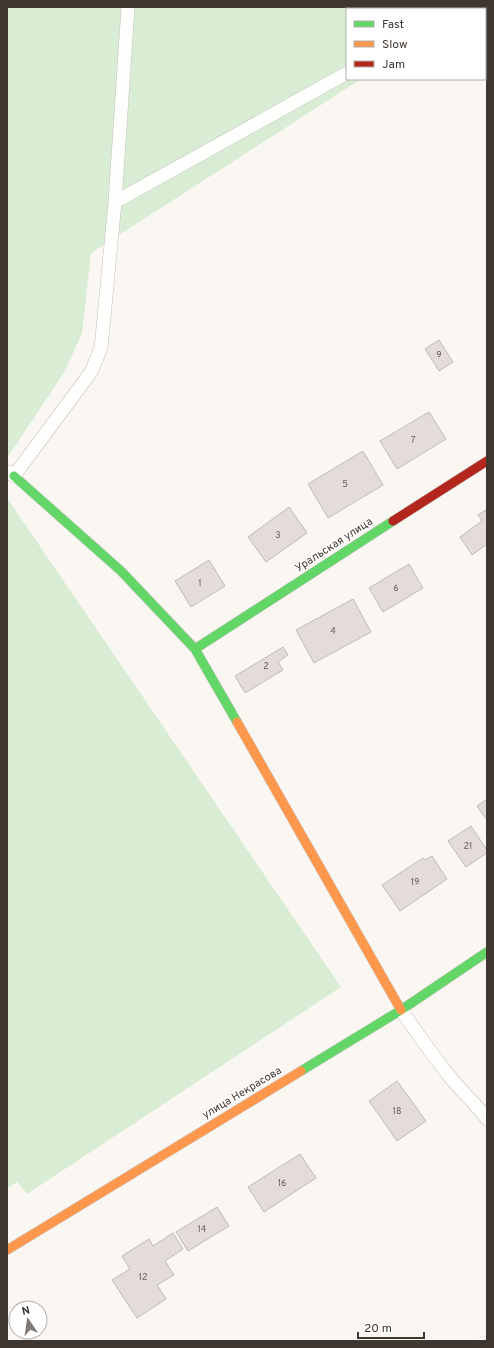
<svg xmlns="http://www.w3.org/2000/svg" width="494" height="1348" viewBox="0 0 494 1348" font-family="Overpass,sans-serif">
  <rect width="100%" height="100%" fill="#faf6f2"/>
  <path fill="#d8edd4" d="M7,7h466l-3,2h-123v70h14l-270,174 -9,80 -17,38 -58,87z
    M7,498l334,489 -314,207 -10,-12 -10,6z"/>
  <path fill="#e3dcd9" stroke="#c0bab8" d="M439,340l14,22 -14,9 -14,-22z
    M429,412l17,27 -49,30 -17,-28z
    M363,451l20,34 -55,33 -20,-34z
    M289,507l18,26 -41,29 -18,-25z
    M487,509v35l-15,11 -12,-18 22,-16 -4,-6z
    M209,560l16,26 -34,21 -16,-26z
    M409,564l14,24 -40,24 -14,-24z
    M353,599l18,33 -57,31 -18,-33z
    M283,647l5,8 -10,7 5,8 -38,23 -10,-17z
    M487,799v21l-10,-14z
    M471,826l16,24v3l-21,14 -18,-26z
    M432,856l15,23 -47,32 -18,-26 41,-27 2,2z
    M397,1081l29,40 -29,20 -28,-40z
    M300,1154l16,24 -52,34 -16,-25z
    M217,1207l12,19 -41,25 -12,-19z
    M173,1233l10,16 -18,12 9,14 -17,10 9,14 -29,19 -25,-38 18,-11 -8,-13 27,-17 4,7z"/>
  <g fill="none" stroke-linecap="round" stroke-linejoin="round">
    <defs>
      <path id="lane" d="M370,7v2
        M448,9l3,-2
        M115,202l13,-195
        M9,472l5,4 77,-104 10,-24 14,-146 232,-129
        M401,1010c16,23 32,46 49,67 12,15 26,27 37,42"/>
      <path id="fast" d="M14,476l107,95 74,78 42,73
        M195,649l198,-128
        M301,1071l100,-61 86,-58"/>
      <path id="slow" d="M237,722l164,288
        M7,1250l294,-179"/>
      <path id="jam" d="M393,521l94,-60"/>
    </defs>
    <use href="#lane" stroke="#c6c1bc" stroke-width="14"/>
    <use href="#fast" stroke="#c6c1bc" stroke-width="10"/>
    <use href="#slow" stroke="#c6c1bc" stroke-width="10"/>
    <use href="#jam" stroke="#c6c1bc" stroke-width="10"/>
    <use href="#lane" stroke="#fefefd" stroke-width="13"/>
    <use href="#fast" stroke="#63d668" stroke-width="9"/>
    <use href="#slow" stroke="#ff974d" stroke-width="9"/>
    <use href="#jam" stroke="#b3261e" stroke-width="9"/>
    <defs>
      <path id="rail" d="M477,1341l10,-4"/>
    </defs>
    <use href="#rail" stroke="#dedcdb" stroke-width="4.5"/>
    <use href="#rail" stroke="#fff" stroke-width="3" stroke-dasharray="9" stroke-linecap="butt"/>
  </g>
  <g text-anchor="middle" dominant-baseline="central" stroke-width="3" stroke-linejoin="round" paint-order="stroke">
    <g font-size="9" fill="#67605a">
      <text x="439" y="355">9</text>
      <text x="413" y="440">7</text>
      <text x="345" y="484">5</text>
      <text x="278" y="535">3</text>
      <text x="200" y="583">1</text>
      <text x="396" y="588">6</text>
      <text x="333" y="631">4</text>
      <text x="266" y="666">2</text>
      <text x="468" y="846">21</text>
      <text x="415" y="882">19</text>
      <text x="397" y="1111">18</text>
      <text x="282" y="1183">16</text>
      <text x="202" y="1229">14</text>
      <text x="143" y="1277">12</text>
    </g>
    <g font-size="11" fill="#3e3630" stroke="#fff">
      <text transform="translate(334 545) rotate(-33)">Уральская улица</text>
      <text transform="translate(242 1093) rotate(-31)">улица Некрасова</text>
    </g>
  </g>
  <rect width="494" height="1348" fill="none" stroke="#3e3630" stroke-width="16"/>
  <rect x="346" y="8" width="140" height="72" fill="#ffffff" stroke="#b2afac"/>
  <rect x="354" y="21" width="20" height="6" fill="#63d668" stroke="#b2afac"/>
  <text x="382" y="28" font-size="12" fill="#3e3630">Fast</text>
  <rect x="354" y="41" width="20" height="6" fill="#ff974d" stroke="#b2afac"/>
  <text x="382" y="48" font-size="12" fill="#3e3630">Slow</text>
  <rect x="354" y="61" width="20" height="6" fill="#b3261e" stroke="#b2afac"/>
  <text x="382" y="68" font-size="12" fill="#3e3630">Jam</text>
  <g transform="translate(28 1320) rotate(347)"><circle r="19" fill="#ffffff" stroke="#b2afac"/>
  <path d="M0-3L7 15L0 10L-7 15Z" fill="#807974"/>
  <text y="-6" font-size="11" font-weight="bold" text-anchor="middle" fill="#3e3630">N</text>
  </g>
  <path d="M358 1332v6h66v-6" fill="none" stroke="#3e3630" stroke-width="2"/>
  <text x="364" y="1332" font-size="12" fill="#3e3630" stroke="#ffffff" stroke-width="3" paint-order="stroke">20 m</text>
</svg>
